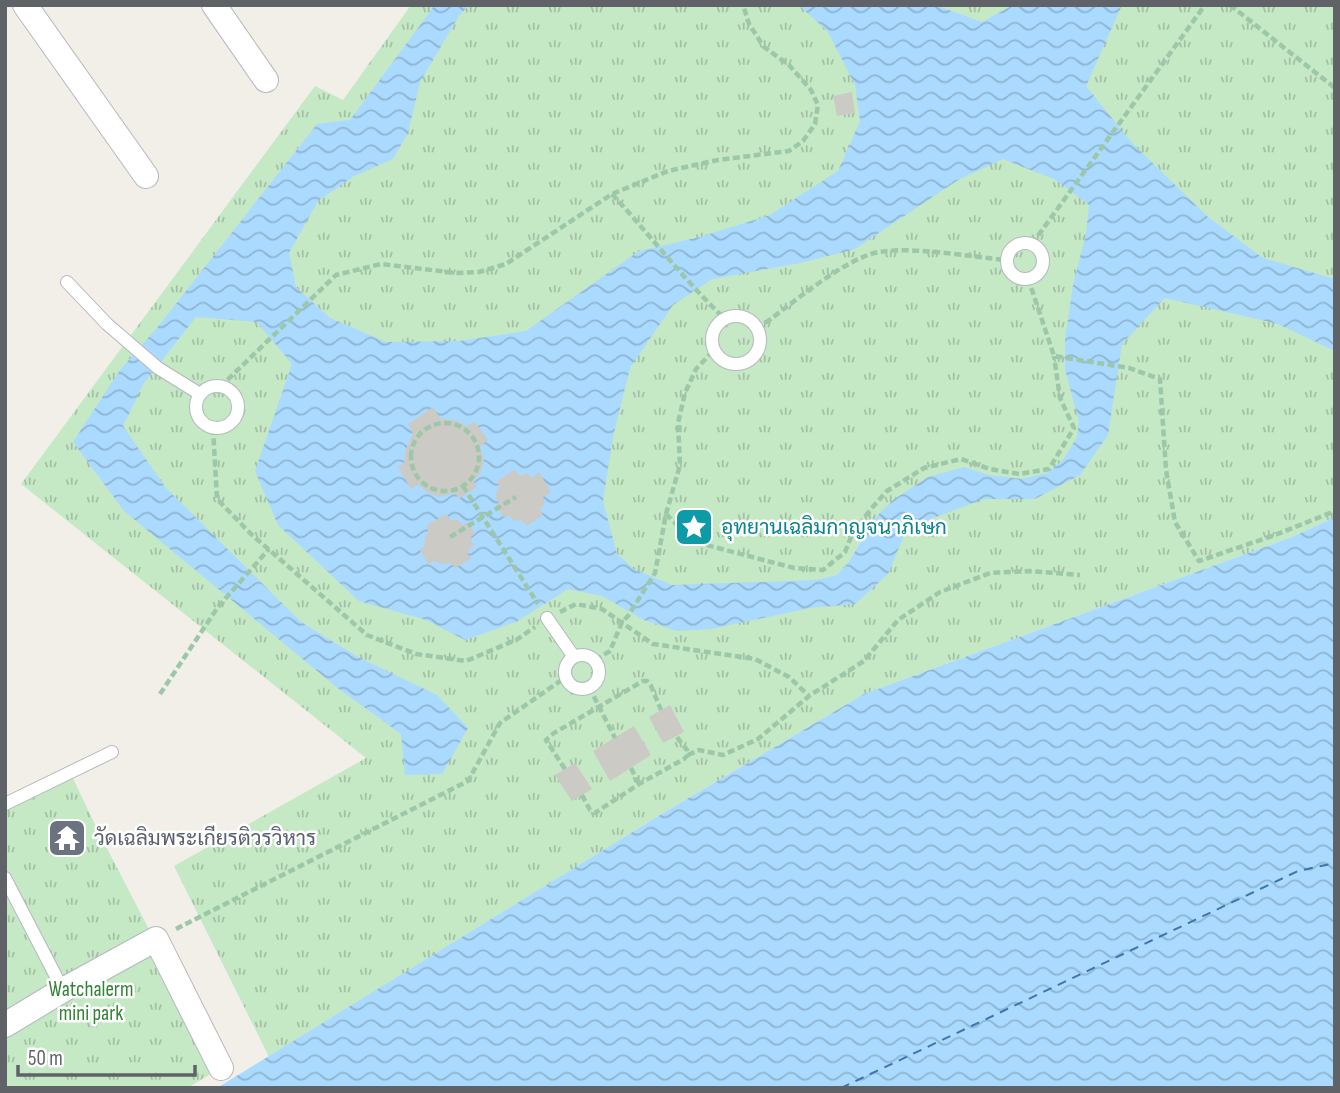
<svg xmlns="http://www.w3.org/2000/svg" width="1340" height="1093" viewBox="0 0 1340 1093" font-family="'Sofia Sans Condensed',Sarabun,sans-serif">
  <defs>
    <pattern id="grass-tufts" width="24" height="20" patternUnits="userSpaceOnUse" patternTransform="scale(1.75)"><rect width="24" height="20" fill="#c5e8c5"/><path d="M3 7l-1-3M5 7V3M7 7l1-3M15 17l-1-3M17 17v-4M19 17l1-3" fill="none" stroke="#a3c0a4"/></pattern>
    <pattern id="water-waves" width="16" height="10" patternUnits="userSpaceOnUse" patternTransform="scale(1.75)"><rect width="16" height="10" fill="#aadaff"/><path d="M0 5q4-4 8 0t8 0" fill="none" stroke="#8eb4d2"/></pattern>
  </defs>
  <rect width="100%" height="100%" fill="#f1efe8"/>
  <path fill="url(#grass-tufts)" d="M411,5h924v512l-43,20 -428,157 -194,115 -401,248 -95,-191 192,-108 -345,-274 294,-398 28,14z
    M70,772l29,61 122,235 -34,20h-182v-285z"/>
  <path fill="url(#water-waves)" fill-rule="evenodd" d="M435,5h34l-10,11 -39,66 -12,51 -15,26 -39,17 -36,25 -29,52 7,34 34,31 56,24 73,-1 67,-10 113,-80 61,-14 70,-22 68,-44 22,-50 -5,-36 -27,-53 -29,-27h136l47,17 31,-17h109l-36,81 46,57 76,74 55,41 72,21v72l-57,-27 -113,-26 -43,46 -14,91 -28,40 -45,24h-51l-77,29 -19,46 -33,30 -45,4 -99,21 -34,2 -33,-11 -42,-24 -34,-7 -52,33 -51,18 -39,-20 -67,-19 -81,-76 -23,-54 37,-107 -35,-42 -61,-5 -52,66 -21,43 43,62 135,134 57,35 79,38 31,33 -26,46 -37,1 -4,-41 -62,-45 -215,-178 -51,-69 47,-72 37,-42 160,-204 33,-4zM1003,159l53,21 33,25 -3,29 -13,51 -8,55v29l14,53 -2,15 -14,23 -16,13 -25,6 -33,-4 -25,-8 -36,10 -35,23 -18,18 -26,44 -12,13 -20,5 -145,5 -38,-16 -17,-15 -14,-53 10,-64 17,-69 43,-63 39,-26 88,-16 55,-14 103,-69z
    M1335,517v571h-1118l453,-279 194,-115 428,-157z"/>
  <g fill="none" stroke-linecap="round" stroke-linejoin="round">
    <path stroke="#4174aa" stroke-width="2" stroke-dasharray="9 7" stroke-linecap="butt" d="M841,1088l457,-217 37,-8"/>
  </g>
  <path fill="#cccac5" d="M852,92l3,21 -18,3 -4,-20z
    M433,407l7,11 18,3 8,5 9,-4 13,18 -8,7 4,12 -3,13 -7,9 3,6 -18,12 -4,-6 -16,4 -12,-5 -9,-8 -7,5 -13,-22 6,-4 1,-11 8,-19 -5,-9z
    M514,470l7,6 5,-3 6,4 7,-5 12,20 -8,5 2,5 -5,7 3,6 -16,11 -6,-6 -6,1 -7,-6 -5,2 -7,-12 3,-2 -4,-7 4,-9 -2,-6z
    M446,514l5,6h7l5,5 5,-3 7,12 -4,3 2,9 -6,7 4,6 -16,9 -4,-5 -9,1 -8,-3 -6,3 -8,-14 5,-5 -1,-5 4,-8 -1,-7z
    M670,705l14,27 -21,11 -14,-26z
    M634,726l17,29 -41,26 -17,-30z
    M575,763l17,26 -20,12 -17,-26z"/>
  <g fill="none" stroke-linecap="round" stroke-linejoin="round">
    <defs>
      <path id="service" d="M1007 261a18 18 0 1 1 36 0a18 18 0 1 1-36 0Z
        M67,282l40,42 51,44 42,26
        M712 340a24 24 0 1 1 48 0a24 24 0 1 1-48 0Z
        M196 407a21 21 0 1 1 42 0a21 21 0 1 1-42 0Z
        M547,618l27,39
        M565 672a17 17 0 1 1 34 0a17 17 0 1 1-34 0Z
        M5,804l107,-52
        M5,878l58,112"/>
      <path id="minor" d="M25,5l121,171
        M214,5l52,75
        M5,1025l58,-35 93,-51 65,129"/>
    </defs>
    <use href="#service" stroke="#b5b8bc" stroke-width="14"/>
    <use href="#minor" stroke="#b5b8bc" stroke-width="26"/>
    <path stroke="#9cc7a9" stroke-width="4.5" stroke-dasharray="7 3.5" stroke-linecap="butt" d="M1230,5l105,83
      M612,194c38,41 72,86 113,125
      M1032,244l173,-239
      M1028,278l26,78 75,12 31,11 6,91 9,52 24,39 76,-26 60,-24
      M757,329c30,-21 87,-71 122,-77 36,-6 91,5 128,8
      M220,387l116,-112 45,-11 75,9 23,-1 27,-8 106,-70 56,-23 50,-11 71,-9 14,-10 12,-17 3,-19 -7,-15 -22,-25 -25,-18 -15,-23 -6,-19
      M411 457a34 34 0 1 1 68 0a34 34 0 1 1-68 0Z
      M213,428l4,71 34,35 116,101 49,19 50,7 50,-21 19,-13
      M463,486l75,118
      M666,514l29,28 99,26 29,2 22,-18 6,-15 19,-27 17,-19 37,-23 37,-9 29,10 29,5 30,-5 25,-41 -14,-30 -6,-42
      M450,537l66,-40
      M560,612l16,-8 26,5 51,35 102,15 34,18 20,19
      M595,660l15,-9 12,-29 6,-6 27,-43 11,-59 14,-49 -2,-42 7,-30 11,-24 18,-19
      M589,687l26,51
      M160,694l58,-87 51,-58
      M688,755l11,-5 24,5 35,-16 51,-43 55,-35 34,-41 42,-28 50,-19 40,-2 50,4
      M631,768l8,16
      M565,769l-19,-29 8,-7 89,-52h4l4,5 10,24
      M582,795l8,15 5,3 44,-29 45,-25 4,-4 -1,-5 -11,-14
      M176,929l292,-148 32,-58 66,-46"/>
    <use href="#service" stroke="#fff" stroke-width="12"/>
    <use href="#minor" stroke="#fff" stroke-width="24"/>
  </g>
  <defs>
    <symbol id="sight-square" viewBox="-11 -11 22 22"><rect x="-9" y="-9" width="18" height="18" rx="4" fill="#0f9aa8" stroke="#fff"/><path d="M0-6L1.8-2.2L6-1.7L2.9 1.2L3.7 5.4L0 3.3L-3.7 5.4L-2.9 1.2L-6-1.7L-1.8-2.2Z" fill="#fff"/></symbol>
    <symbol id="temple-square" viewBox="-11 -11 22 22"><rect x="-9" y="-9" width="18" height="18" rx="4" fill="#6b7280" stroke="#fff"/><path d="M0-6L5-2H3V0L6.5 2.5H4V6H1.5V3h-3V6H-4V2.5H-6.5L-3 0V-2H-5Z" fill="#fff"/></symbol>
  </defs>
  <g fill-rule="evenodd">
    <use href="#sight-square" x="672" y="505" width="44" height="44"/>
    <use href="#temple-square" x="45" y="816" width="44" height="44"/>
  </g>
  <g text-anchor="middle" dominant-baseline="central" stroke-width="5" stroke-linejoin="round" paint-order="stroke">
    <g font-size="21" fill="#0d838f" stroke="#fff" text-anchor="start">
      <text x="721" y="527">อุทยานเฉลิมกาญจนาภิเษก</text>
    </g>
    <g font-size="21" fill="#5b616d" stroke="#fff" text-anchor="start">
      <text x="94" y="838">วัดเฉลิมพระเกียรติวรวิหาร</text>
    </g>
    <g font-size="21" fill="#348238" stroke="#fff">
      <text x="91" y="989">Watchalerm<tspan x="91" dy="24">mini park</tspan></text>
    </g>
  </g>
  <rect width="1340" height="1093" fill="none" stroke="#5f6368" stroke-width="14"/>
  <path d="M18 1065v10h177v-10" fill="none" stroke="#5f6368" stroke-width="3.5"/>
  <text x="28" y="1065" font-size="21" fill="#5f6368" stroke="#ffffff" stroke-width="5" paint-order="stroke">50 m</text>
</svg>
